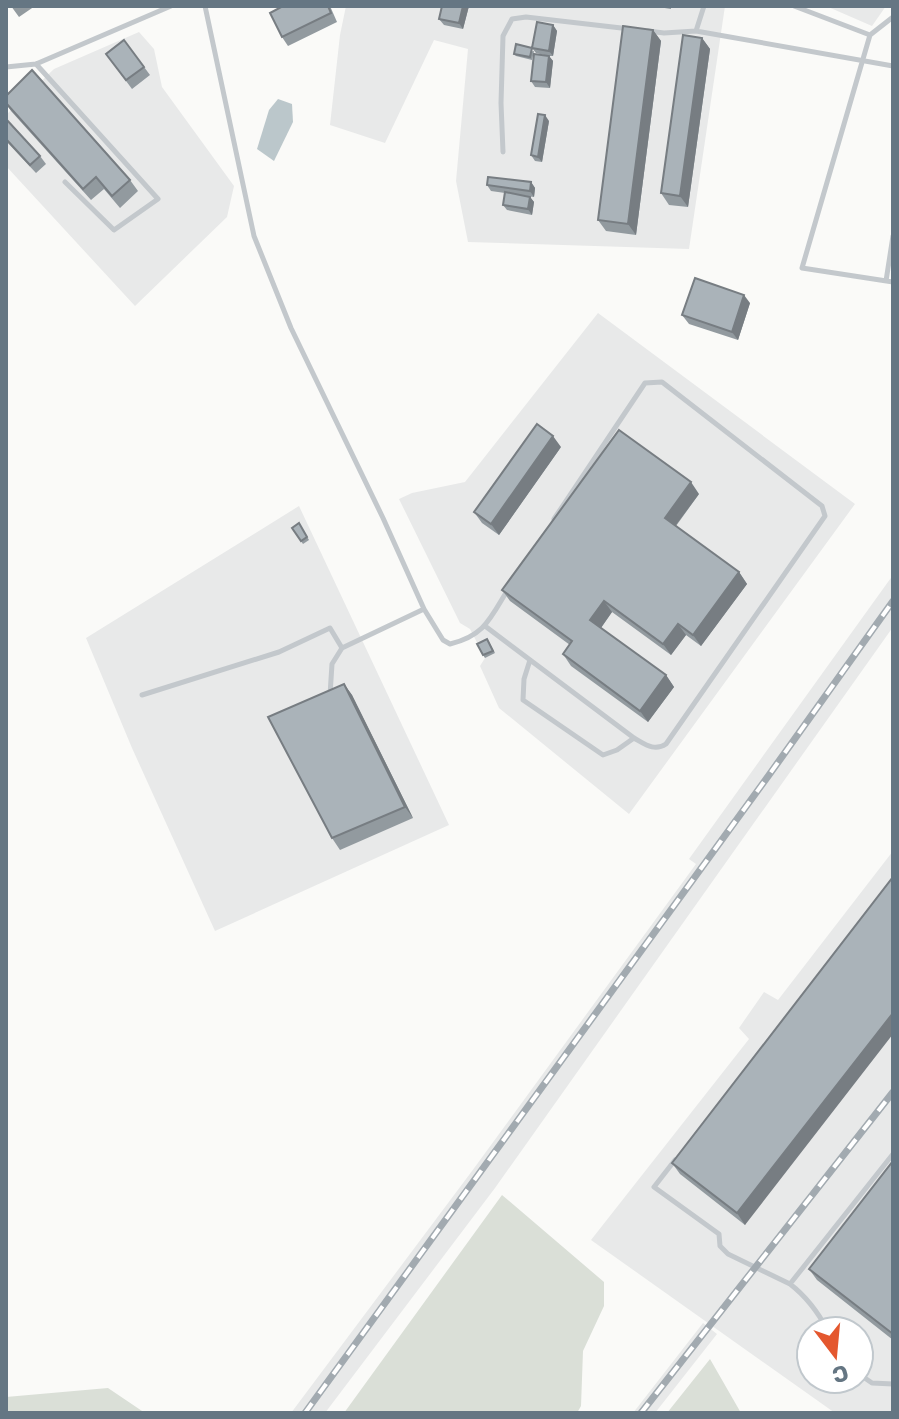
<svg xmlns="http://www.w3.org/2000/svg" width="899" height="1419" viewBox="0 0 899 1419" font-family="Rubik,sans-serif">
  <rect width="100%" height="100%" fill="#fafaf8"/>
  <path fill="#e8e9e9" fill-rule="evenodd" d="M346,6h379l-36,243 -221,-7 -12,-61 12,-132 -34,-9 -49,103 -55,-18 10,-90z
    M826,6h60l-14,20z
    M139,32l15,17 8,38 72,99 -7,31 -92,89 -129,-140v-51l48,-46z
    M598,313l257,191 -226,310 -130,-106 -19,-42 5,-8 -15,-29 -10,-6 -61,-124 13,-6 53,-11z
    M299,506l150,319 -234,106 -83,-183 -46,-110z
    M893,575v52l-398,561 -170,225h-34l181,-242 224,-307 -7,-5z
    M893,851v562h-58l-244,-173 158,-201 -10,-11 25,-36 14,8zM811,1331h48v48h-48z
    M703,1323l14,11 -62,79h-22z"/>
  <path fill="#dadfd7" d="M502,1195l102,87v24l-21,45 -2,55 -4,7h-233z
    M710,1359l31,54h-74z
    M108,1388l37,25h-139v-16z"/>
  <path fill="#bbc7cb" d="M278,99l14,5 1,18 -19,39 -17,-12 12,-39z"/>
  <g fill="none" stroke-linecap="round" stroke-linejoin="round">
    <path stroke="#c3c8cc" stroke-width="5" d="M205,6l49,230 37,92 92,190 41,91 19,31 7,4c34,-8 40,-25 57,-53
      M794,6l76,29 -68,233 91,14
      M648,31l16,2 32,-2 8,-25
      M696,31l197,35
      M870,35l23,-18
      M36,64l122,135 -44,31 -49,-48
      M6,67l30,-3 135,-58
      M503,152l-2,-49 2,-67 9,-17 14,-2 104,12
      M886,281l7,-45
      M485,626l149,112c11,6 20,14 32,6l159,-228 -3,-10 -160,-124 -17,1 -91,136
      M530,660l-6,19 -1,21 80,55 14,-5 17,-12
      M142,695l137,-43 51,-24 12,20 82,-39
      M330,695l2,-31 10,-16
      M675,1160l-21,27 65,47 1,12 8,8 62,30 103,-130
      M790,1284c17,13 28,28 38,47
      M859,1374l13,9 21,1"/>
    <defs>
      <path id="rail" d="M305,1413l464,-638 124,-174
        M641,1413l252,-321"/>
    </defs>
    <use href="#rail" stroke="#a2aab0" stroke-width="7"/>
    <use href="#rail" stroke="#fff" stroke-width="4" stroke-dasharray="12" stroke-linecap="butt"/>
  </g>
  <path fill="#929a9f" d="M11,6h24l-16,11z
    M283,6h47l7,16 -49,24 -6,-9z
    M469,6l-6,23 -19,-4 -5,-6z
    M652,6h19v3z
    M553,25l4,6 -4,25h-4l4,5 -3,27 -15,-1 -4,-6 17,-25 -12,-3 -4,-5z
    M653,30l8,11 -25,194 -30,-4 -8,-11z
    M702,38l8,11 -22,158 -19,-2 -8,-12z
    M124,40l26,35 -18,14 -26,-35z
    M534,51l-2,9 -16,-4 -2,-2z
    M6,96l124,84 8,11 -18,17 -16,-19 -13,11 -80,-89 -5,-7z
    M6,119l34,37 6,8 -10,9 -30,-32z
    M549,121l-7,41 -7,-1 -4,-6z
    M531,182l4,6 -1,9 -21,-3 17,3 4,5 -2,13 -25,-5 -4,-5 2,-12 -14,-2 -4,-6z
    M750,303l-12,37 -49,-16 -7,-9z
    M561,447l-62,88 -17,-12 -8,-11z
    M699,494l-23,32 63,46 8,12 -46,62 -15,-11 -15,20 -59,-43 -11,16 65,47 8,12 -26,35 -77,-56 -8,-12 7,-9 -60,-44 -8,-11z
    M299,523l10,17 -6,4 -11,-16z
    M489,642l6,11 -10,5 -2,-3z
    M344,684l8,11 61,123 -73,32 -8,-12z
    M893,877l-148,348 -65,-51 -8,-11z
    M893,1161v179l-76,-60 -8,-11z"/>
  <path fill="#777d82" d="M463,6h6l-6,23 -4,-6z
    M553,25l4,6 -4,25 -4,-5z
    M653,30l8,11 -25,194 -8,-11z
    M702,38l8,11 -22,158 -8,-11z
    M549,56l4,5 -3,27 -4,-6z
    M545,115l4,6 -7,41 -4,-5z
    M531,182l4,6 -1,9 -4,-6z
    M530,197l4,5 -2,13 -4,-6z
    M744,295l6,8 -12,37 -6,-8z
    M553,436l8,11 -62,88 -8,-11z
    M691,482l8,12 -26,35 -8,-11z
    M739,572l8,12 -46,62 -8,-11z
    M604,601l8,11 -14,20 -8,-12z
    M678,624l8,11 -15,20 -8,-11z
    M666,675l8,12 -26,35 -8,-11z
    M344,684l8,11 61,123 -8,-11z
    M893,1013v21l-148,191 -8,-12z"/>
  <path fill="#aab3b9" stroke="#777d82" stroke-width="2" d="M283,6h45l3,7 -49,24 -12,-24z
    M442,6h21l-4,17 -20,-4z
    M537,22l16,3 -4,26 -17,-3z
    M623,26l30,4 -25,194 -30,-4z
    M683,35l19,3 -22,158 -19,-3z
    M124,40l20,27 -18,13 -20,-26z
    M516,44l16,4 -2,9 -16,-3z
    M534,54l15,2 -3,26 -15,-1z
    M32,70l98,110 -18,16 -16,-19 -13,12 -77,-86v-7z
    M538,114l7,1 -7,42 -7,-2z
    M6,119l34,37 -10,9 -24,-26z
    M488,177l43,5 -1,9 -43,-6z
    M505,192l25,5 -2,12 -25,-4z
    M695,278l49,17 -12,37 -50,-17z
    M537,424l16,12 -62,88 -17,-12z
    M619,430l72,52 -26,36 74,54 -46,63 -15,-11 -15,20 -59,-43 -14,19 76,55 -26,36 -77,-57 9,-13 -70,-51z
    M299,523l8,14 -6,4 -9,-13z
    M487,639l6,12 -10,4 -6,-11z
    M344,684l61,123 -73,31 -64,-121z
    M893,877v136l-156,200 -65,-50z
    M893,1161v173l-84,-65z"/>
  <rect width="899" height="1419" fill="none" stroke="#657683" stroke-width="16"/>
  <g transform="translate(835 1355) rotate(164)"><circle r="38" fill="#ffffff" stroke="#c1c8cd" stroke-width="2"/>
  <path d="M0-6L14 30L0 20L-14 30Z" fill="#e4572e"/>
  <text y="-12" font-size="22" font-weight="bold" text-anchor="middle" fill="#657683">С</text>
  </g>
</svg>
